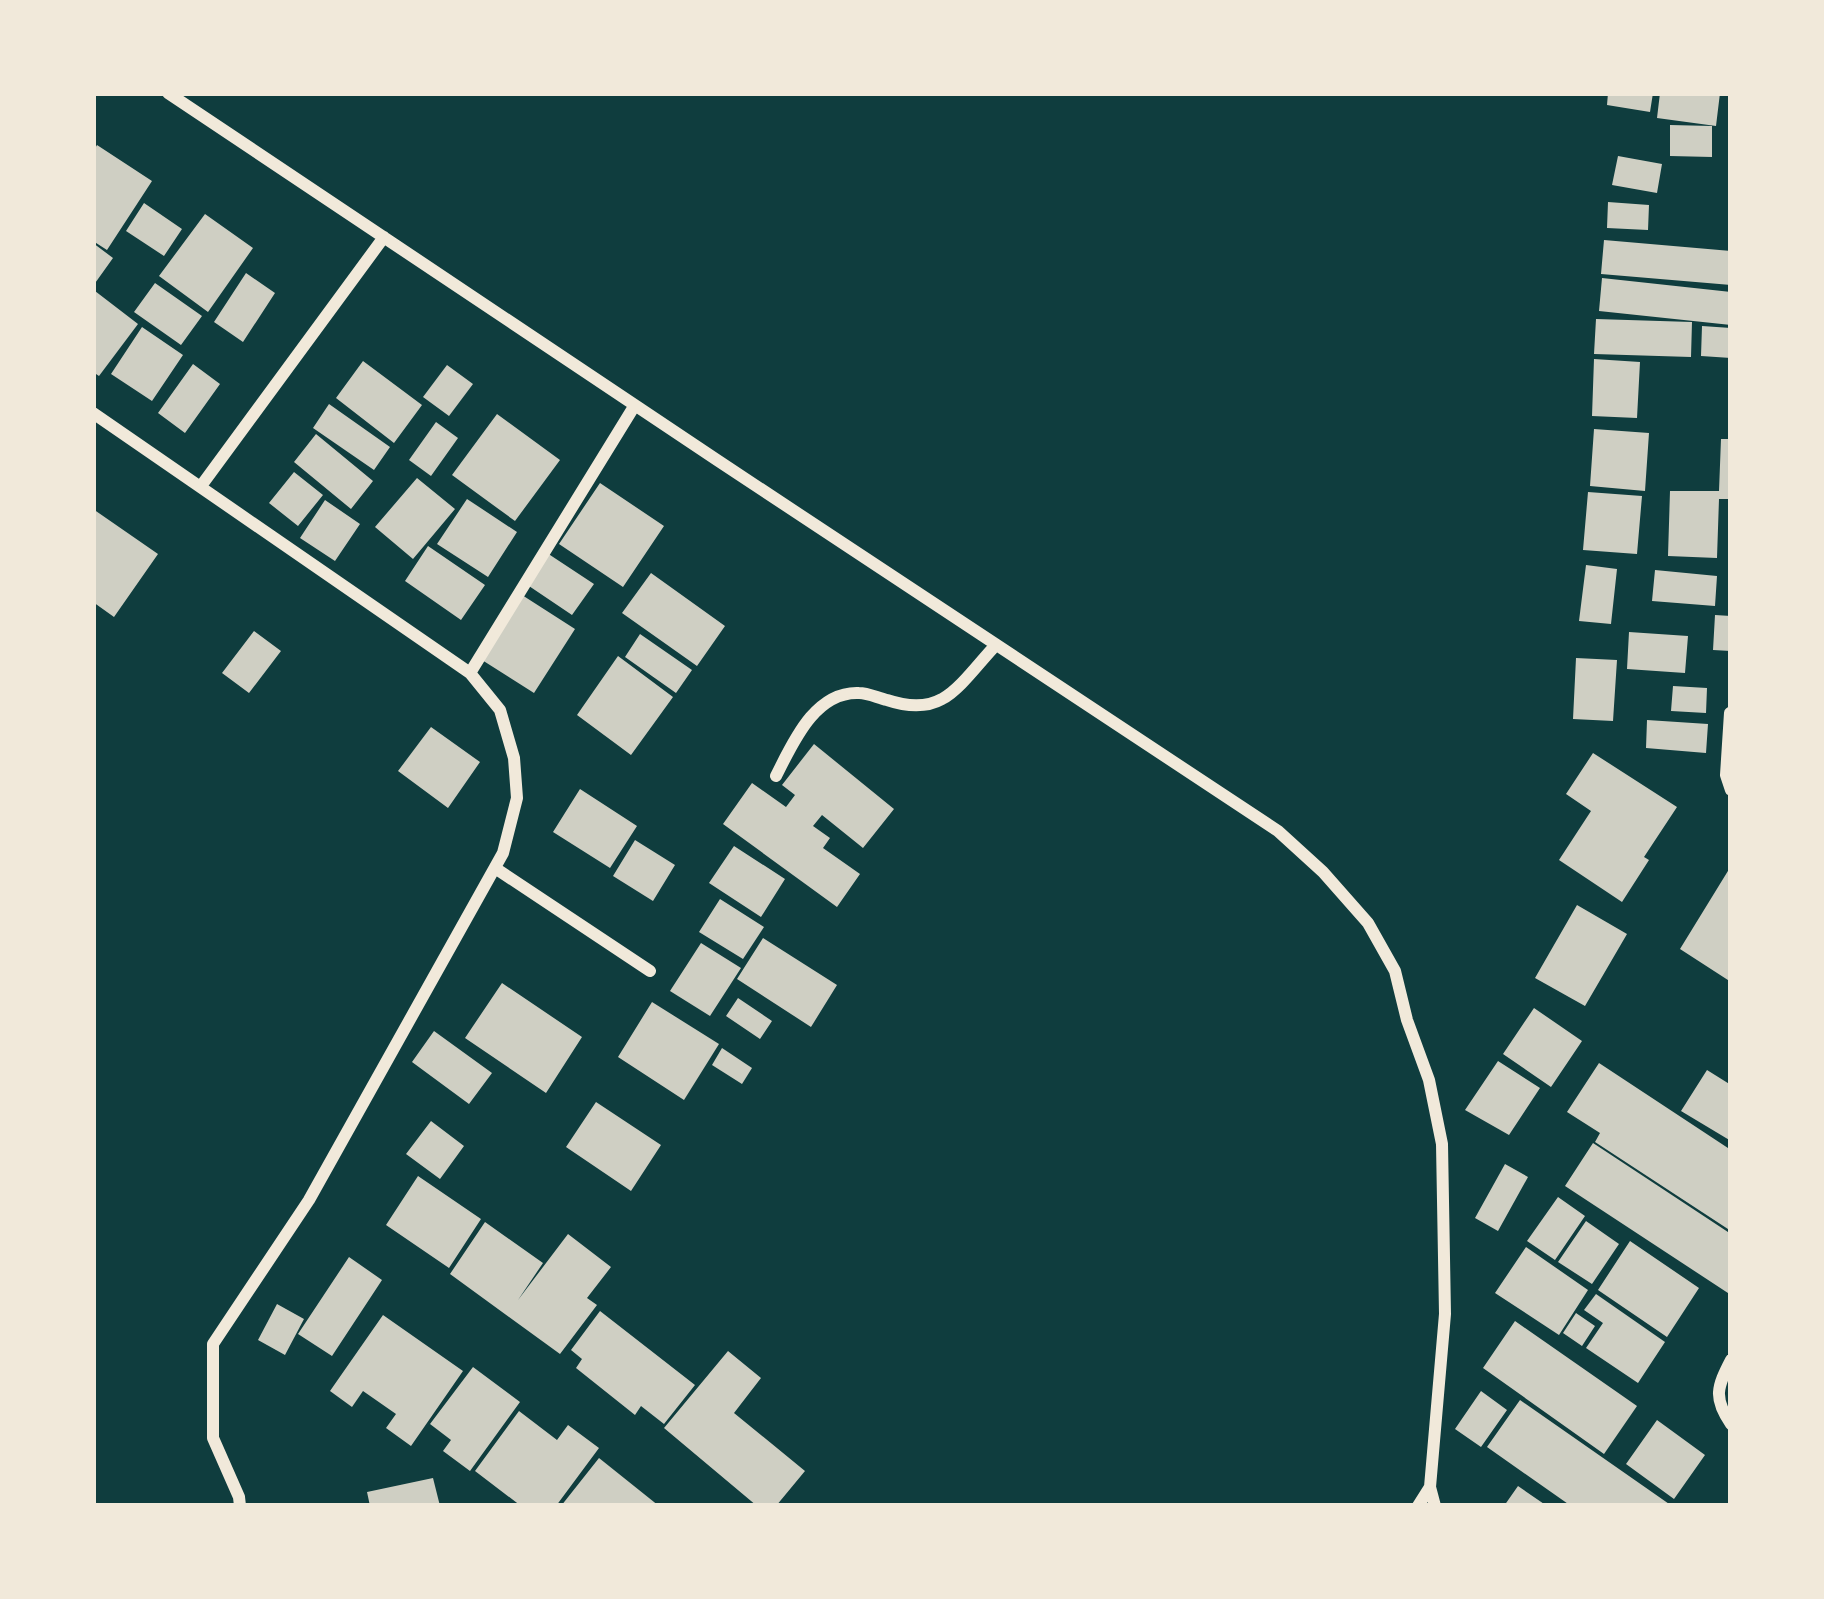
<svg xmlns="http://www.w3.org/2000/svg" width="1824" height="1599" viewBox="0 0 1824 1599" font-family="'PT Sans',sans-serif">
  <rect width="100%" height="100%" fill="#0f3d3e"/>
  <path fill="#cfcfc3" d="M1608,93h45l-3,19 -43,-7z
    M1660,93h60l-4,33 -59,-8z
    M1670,125l42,1v31l-42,-1z
    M97,145l55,36 -45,69 -14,-9v-89z
    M1618,156l44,8 -5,29 -45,-8z
    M1608,202l41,3 -1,25 -41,-2z
    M144,203l38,26 -18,27 -38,-25z
    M205,214l48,34 -45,64 -49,-36z
    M1604,240l127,11v34l-130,-11z
    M93,243l20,15 -20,28z
    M246,273l29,20 -32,49 -29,-20z
    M1602,278l129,14v33l-132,-14z
    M155,283l47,33 -21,29 -47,-33z
    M95,291l43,33 -39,52 -6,-4z
    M1596,319l96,3 -1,35 -97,-3z
    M1702,326l29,2v30l-30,-2z
    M142,327l41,28 -31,46 -41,-27z
    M1594,359l46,3 -3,56 -45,-2z
    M363,361l59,44 -28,38 -58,-45z
    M193,364l27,20 -35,49 -27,-20z
    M447,365l26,19 -24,32 -26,-19z
    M329,404l61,43 -16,23 -61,-42z
    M497,414l63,46 -45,61 -63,-46z
    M436,422l22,16 -27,38 -22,-16z
    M1594,429l55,4 -4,58 -55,-5z
    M316,434l57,47 -22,28 -57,-47z
    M1721,439h10v60h-12l-2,59 -49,-2 2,-65h49z
    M294,472l29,23 -25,31 -29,-23z
    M417,478l38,31 -42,50 -38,-32z
    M600,483l64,43 -41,61 -64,-43z
    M1588,492l54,4 -5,58 -54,-4z
    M467,499l50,33 -29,45 -51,-33z
    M325,500l35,24 -25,37 -35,-23z
    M93,509l65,45 -44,63 -21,-15z
    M428,546l57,39 -24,35 -56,-39z
    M547,553l47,31 -22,31 -46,-31z
    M1586,565l31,4 -6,55 -32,-3z
    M1655,570l62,6 -2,30 -63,-5z
    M651,573l74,53 -28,40 -75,-53z
    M522,595l53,34 -41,64 -52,-33z
    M1715,615l16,1v35l-18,-1z
    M254,631l27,20 -32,42 -27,-20z
    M1629,632l59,4 -3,37 -58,-4z
    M640,634l52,36 -16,23 -51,-36z
    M618,656l55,41 -42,58 -54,-40z
    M1576,658l41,2 -4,61 -40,-2z
    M1673,686l34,2 -1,25 -35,-2z
    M1647,720l61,4 -2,29 -60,-5z
    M431,727l49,35 -32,46 -50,-37z
    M814,744l80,65 -31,39 -41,-33 -9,11 17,12 -7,10 37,26 -23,33 -114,-83 29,-41 34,24 9,-12 -13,-10z
    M1593,753l84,54 -33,50 5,3 -27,42 -63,-42 32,-49 -25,-17z
    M580,789l57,37 -27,42 -57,-36z
    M635,840l40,25 -22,36 -40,-25z
    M734,846l51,33 -24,38 -52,-34z
    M1731,866v116l-51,-33z
    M720,899l44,28 -21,32 -44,-27z
    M1577,905l50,29 -42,72 -50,-28z
    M763,938l74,47 -26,42 -74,-48z
    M701,943l40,25 -31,48 -40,-25z
    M502,983l80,54 -36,56 -81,-55z
    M738,998l34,23 -12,18 -34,-23z
    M652,1002l67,42 -35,56 -66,-43z
    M1534,1008l48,33 -31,46 -48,-33z
    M434,1031l58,42 -23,31 -57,-42z
    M722,1048l30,20 -10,16 -30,-19z
    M1498,1061l42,27 -31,47 -44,-25z
    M1599,1063l132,87v81l-136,-89 5,-9 -33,-21z
    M1707,1070l24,15v56l-50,-30z
    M596,1102l65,43 -30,46 -65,-44z
    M431,1121l33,25 -24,33 -34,-25z
    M1593,1143l138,91v61l-166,-109z
    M1505,1164l23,13 -30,54 -23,-13z
    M418,1176l63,43 -32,49 -63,-43z
    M1558,1197l27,19 -30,44 -28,-19z
    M1586,1221l33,23 -27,40 -34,-22z
    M485,1222l58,41 -25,37 50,-66 43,33 -24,31 10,7 -37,49 -110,-80z
    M1630,1241l69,47 -32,49 -69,-47z
    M1526,1247l62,43 -29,45 -64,-42z
    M349,1257l33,23 -50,76 -34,-22z
    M1596,1294l69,48 -27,41 -52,-35 17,-25 -19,-13z
    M277,1304l27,15 -19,36 -27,-15z
    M600,1311l95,74 -31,39 -23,-18 -6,9 -59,-47 6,-9 -11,-9z
    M1576,1313l19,13 -13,20 -19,-13z
    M383,1315l80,56 -52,75 -25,-18 10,-14 -33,-23 -11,16 -22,-16z
    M1515,1321l122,85 -33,48 -121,-86z
    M728,1351l33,27 -27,35 71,58 -29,35h-19l-93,-78z
    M473,1367l47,35 -50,69 -27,-20 8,-11 -21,-16z
    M1481,1391l26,19 -26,37 -26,-18z
    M1520,1400l152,106h-101l-84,-59z
    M519,1411l38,29 11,-15 31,23 -43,58h-35l-46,-35z
    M1657,1420l48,35 -31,44 -48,-35z
    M599,1458l60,48h-98z
    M433,1478l7,28h-70l-3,-14z
    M1518,1486l29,20h-43z"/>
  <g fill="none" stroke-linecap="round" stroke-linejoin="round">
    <path stroke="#f1e9da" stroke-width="12" d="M168,93l549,367 561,371 45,41 45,51 27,48 12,49 22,60 13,64 3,170 -15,173 5,19
      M93,413l377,260 30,37 14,48 3,40 -14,55 -194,347 -96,144v94l26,59 1,9
      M201,486l183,-249
      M470,673l165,-268
      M1730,713l-4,62 5,15
      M776,776c16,-31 38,-85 83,-83 9,0 19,5 28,7 18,6 37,9 55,-1 18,-9 39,-39 54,-54
      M495,868l155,103
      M1731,1360c-14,27 -18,38 0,64
      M1418,1506l12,-19"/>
  </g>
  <rect width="1824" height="1599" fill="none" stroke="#f1e9da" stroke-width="192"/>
</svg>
